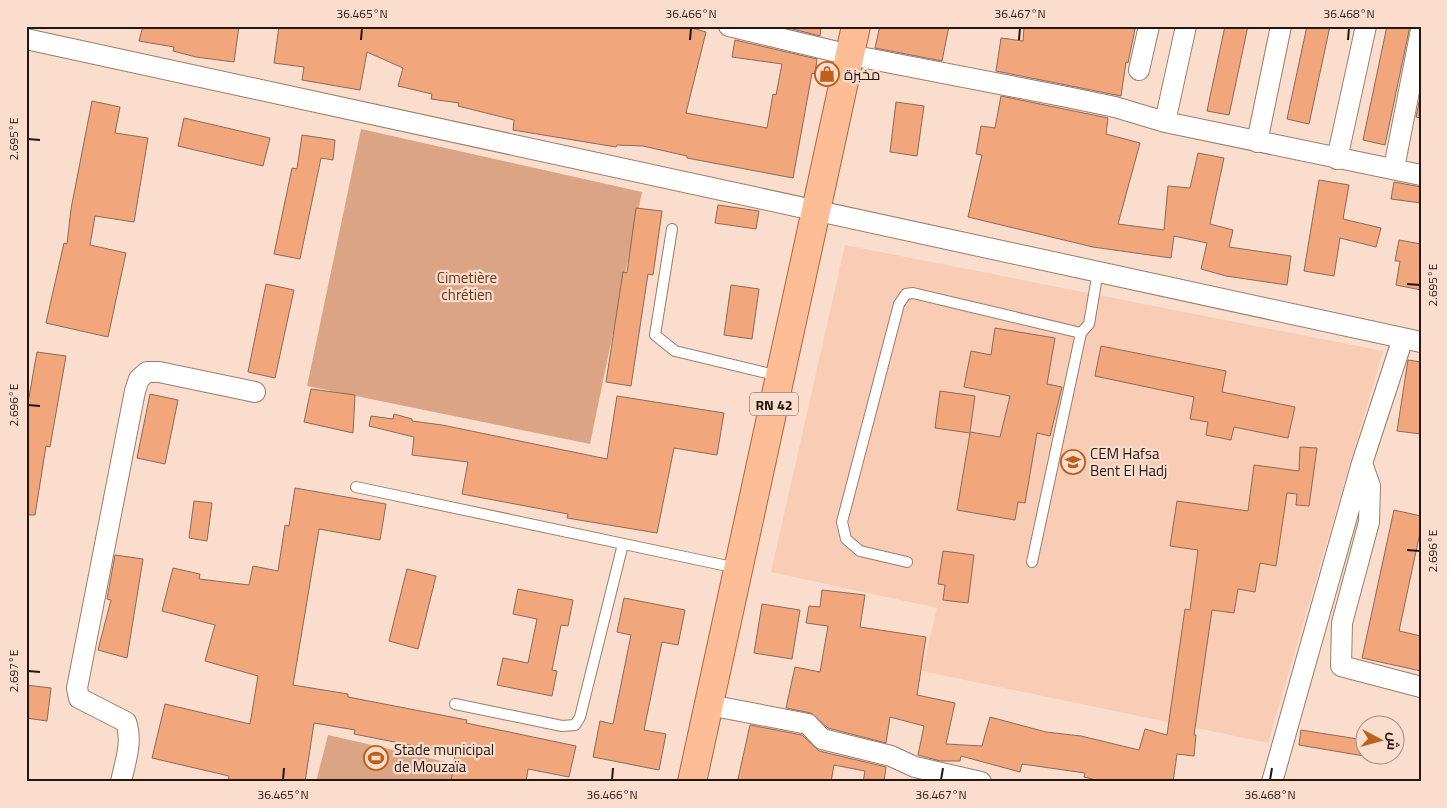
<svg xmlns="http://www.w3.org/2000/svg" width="1447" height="808" viewBox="0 0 1447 808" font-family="'Titillium Web',Cairo,sans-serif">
  <rect width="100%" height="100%" fill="#faddcd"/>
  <path fill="#f9cdb5" d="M845,245l538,106 -115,392 -346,-72 15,-63 -166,-36z"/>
  <path fill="#dba485" d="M361,129l281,63 -52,252 -283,-58z
    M328,735l205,47h-217z"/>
  <path fill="#f1a67c" stroke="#8b6a59" d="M143,26h96l-5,36 -38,-5 -23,-6 1,-4 -35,-6z
    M279,26h406l21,6 -20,81 81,15 6,-34 3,1 6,-31 -50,-7 3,-17 82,19 -2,15 -3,-1 -19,105 -106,-20v-2l-44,-10 -26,-1 -1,2 -103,-17 1,-10 -56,-14 1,-3 -28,-4 1,-5 -34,-8 5,-18 -36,-16 -7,38 -58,-10 2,-13 -30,-4z
    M781,26h40l-1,10z
    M880,26h69l-7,35 -67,-13z
    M1024,26h89l22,3 -7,34 -2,-1 -5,34 -125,-25 5,-33 22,3z
    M1225,26h23l-19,89 -22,-4z
    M1307,26h23l-21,98 -22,-5z
    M1387,26h23l-25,119 -22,-5z
    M1421,93v25l-5,-1z
    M1001,96l107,22 -2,16 34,9 -22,81 46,6 4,-44 22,2 8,-35 26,5 -14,66 23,6 -4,17 62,9 -4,29 -61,-9 -25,-7 6,-26 -33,-7 -3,22 -78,-11 -125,-30 14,-62 -6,-1 5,-28 14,2z
    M92,101l28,6 -5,26 33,5 -14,84 -39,-6 -5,29 36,8 -18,84 -62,-14 18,-80 3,1 4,-35z
    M896,102l28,4 -7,50 -27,-4z
    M184,118l86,20 -7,28 -85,-20z
    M302,135l33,5 -2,20 -12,-2 -21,101 -26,-5 18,-86 5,1z
    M1319,180l30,5 -6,34 38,9 -5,19 -36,-9 -6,38 -30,-5z
    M1394,182l27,5v16l-30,-4z
    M718,205l41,6 -3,18 -41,-6z
    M636,208l26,3 -9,64 -5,-1 -17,112 -25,-4 17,-110 4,1z
    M1399,240l22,4v46l-25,-5 4,-24h-5z
    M266,284l28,6 -19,88 -27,-6z
    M731,285l28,4 -7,50 -28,-4z
    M995,328l60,10 -8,46 15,3 -12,49 -13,-3 -12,70 -7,-1 -3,18 -58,-10 13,-77 -35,-5 5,-37 35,5 -5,36 30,5 10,-41 -46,-9 7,-36 20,4z
    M1101,346l125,25 -4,21 73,15 -7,31 -54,-11 -3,13 -25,-5 2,-13 -18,-3 4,-22 -99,-21z
    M37,352l29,4 -16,91 -4,-1 -11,69h-9v-101z
    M1408,360l13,2v72l-24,-3z
    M311,389l44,6 -2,38 -49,-11z
    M150,394l28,6 -13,64 -28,-6z
    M617,396l107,17 -7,42 -43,-7 -17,85 -90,-15 1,-4 -106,-20 6,-32 -56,-7 2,-18 -45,-11 2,-10 22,3 1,-5 18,5v2l30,4 165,34z
    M1300,447l17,1 -8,58 -13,-1 1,-11 -10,-1 -11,73 -16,-3 -5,29 -17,-3 -4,24 -22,-3 -18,125h2l-2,21 -17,-2 -4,28h-69l-20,-5 1,-4 -63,-9 -2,8 -59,-16 -1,5h-20l-22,-6 6,-29 -34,-9 -4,26 -58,-15 -17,-15 -25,-5 9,-41 25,5 8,-46 -22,-3 3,-17 11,1 2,-17 43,5 -5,32 66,10 -9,58 38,8 -9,41 36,2 8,-29 56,15 35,4 58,14 6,-21 22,6 18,-126 5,1 8,-60 -28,-4 7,-45 71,10 6,-46 45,6z
    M295,488l91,16 -6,36 -61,-11 -26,156 55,9v3l119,23 -1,3 110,23 -7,31 -41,-8 -2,13h-75l4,-28 -101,-20 1,-4 -41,-7 -9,59h-77l1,-6 -77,-18 13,-54 85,20 8,-48 -53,-15 10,-36 -53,-14 11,-43 27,6 -1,5 50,6 4,-19 25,5 7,-46 4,1z
    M194,501l18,2 -5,38 -18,-3z
    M1394,510l27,6v12l-22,103 22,5v35l-59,-13z
    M943,551l31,4 -6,48 -25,-3 2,-15 -7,-1z
    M115,555l28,4 -16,99 -29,-8 13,-50 -4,-1z
    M407,569l29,7 -18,73 -29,-8z
    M518,589l55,11 -5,26 -7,-1 -9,45 5,1 -5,25 -55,-11 6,-27 25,5 9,-44 -24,-5z
    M624,598l61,12 -7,35 -16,-3 -18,88 22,4 -7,36 -66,-13 7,-36 13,3 18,-89 -14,-3z
    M762,604l38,6 -8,49 -38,-6z
    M26,685l25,3 -4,33 -21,-3z
    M750,725l52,10 17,16 67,16 -2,15h-21l2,-11 -31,-6 -3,17h-81l-12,-3z
    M1301,730l63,10v16l-65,-11z"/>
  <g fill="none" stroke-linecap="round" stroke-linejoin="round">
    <defs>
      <path id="service" d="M672,229l-17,106 20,16 104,25
        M356,487l381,81
        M907,562l-47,-11 -14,-12 -4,-17 57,-218 7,-10 7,-1 168,40 8,-9 9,-53
        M1032,562l49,-229
        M455,704l107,22 13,-1 5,-8 43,-173"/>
      <path id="minor" d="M729,26l121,29 217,42 48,10 50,15 256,53
        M26,39l1395,303
        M1139,70l10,-44
        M1165,122l21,-96
        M1257,142l24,-116
        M1337,159l29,-133
        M1394,168l27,-138
        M1362,463l8,23 -1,36 -27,101 -1,43 80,21
        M709,705l99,19 14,15 69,17 24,11 66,15
        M121,782c4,-20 12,-40 5,-60l-47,-24 -2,-10 58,-297 4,-12 8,-7h12l96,20
        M1272,782l90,-319 41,-125"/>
      <path id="primary" d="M692,782l164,-756"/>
    </defs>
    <use href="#service" stroke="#9d7c6a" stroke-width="12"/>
    <use href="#minor" stroke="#9d7c6a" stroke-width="22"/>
    <use href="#primary" stroke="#b0663a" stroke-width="30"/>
    <use href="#service" stroke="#fff" stroke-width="10"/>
    <use href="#minor" stroke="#fff" stroke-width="20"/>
    <use href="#primary" stroke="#fdbd96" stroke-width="28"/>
  </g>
  <path fill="none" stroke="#241710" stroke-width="2" d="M361,40l1,-12M690,40l1,-12M1019,40l1,-12M1348,40l1,-12M28,139l12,1M1407,284l13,1M28,405l12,1M1407,550l13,1M28,671l12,1M283,780l1,-12M612,780l1,-12M941,780l2,-12M1270,780l2,-12"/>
  <defs>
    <symbol id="shop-ring" viewBox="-11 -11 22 22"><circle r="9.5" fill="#faddcd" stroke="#bf5f1c" stroke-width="1.5"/><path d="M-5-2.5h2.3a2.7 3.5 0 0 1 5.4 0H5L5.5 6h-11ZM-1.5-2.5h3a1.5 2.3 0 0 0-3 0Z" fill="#bf5f1c"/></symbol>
    <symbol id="school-ring" viewBox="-11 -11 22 22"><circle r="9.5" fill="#faddcd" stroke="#bf5f1c" stroke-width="1.5"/><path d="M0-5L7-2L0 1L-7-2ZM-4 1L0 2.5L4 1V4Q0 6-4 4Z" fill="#bf5f1c"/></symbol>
    <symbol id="stadium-ring" viewBox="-11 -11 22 22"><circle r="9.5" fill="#faddcd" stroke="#bf5f1c" stroke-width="1.5"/><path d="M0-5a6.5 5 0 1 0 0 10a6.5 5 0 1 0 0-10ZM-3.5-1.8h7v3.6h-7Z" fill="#bf5f1c"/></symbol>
  </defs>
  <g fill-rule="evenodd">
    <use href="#shop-ring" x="813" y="60" width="28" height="28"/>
    <use href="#school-ring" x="1059" y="448" width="28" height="28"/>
    <use href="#stadium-ring" x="362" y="744" width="28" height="28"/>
  </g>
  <g text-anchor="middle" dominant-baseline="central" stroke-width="4.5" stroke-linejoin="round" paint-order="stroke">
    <rect fill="#faddcd" stroke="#645249" stroke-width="1" x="750" y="392.5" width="48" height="23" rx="4"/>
    <g font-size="14" font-weight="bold" fill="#241710">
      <text x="774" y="404">RN 42</text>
    </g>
    <g font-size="15" fill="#241710" stroke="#faddcd" text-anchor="start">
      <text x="844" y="74">مخبزة</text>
      <text x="1090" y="453">CEM Hafsa<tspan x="1090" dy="17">Bent El Hadj</tspan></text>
      <text x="394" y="749">Stade municipal<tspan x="394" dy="17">de Mouzaïa</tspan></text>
    </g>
    <g font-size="15" fill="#69381a" stroke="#faddcd">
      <text x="467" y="277">Cimetière<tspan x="467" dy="17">chrétien</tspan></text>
    </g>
  </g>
  <rect width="1447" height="808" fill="none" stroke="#faddcd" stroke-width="55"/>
  <g transform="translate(1380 740) rotate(96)"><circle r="24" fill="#faddcd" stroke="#a48e81"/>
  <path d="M0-4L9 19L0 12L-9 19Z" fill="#bf5f1c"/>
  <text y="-8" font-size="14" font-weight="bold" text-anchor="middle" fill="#241710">ش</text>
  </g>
  <rect x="28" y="28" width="1392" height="752" fill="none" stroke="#241710" stroke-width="2"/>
  <g font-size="12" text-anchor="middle" fill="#241710">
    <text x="362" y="18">36.465°N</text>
    <text x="691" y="18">36.466°N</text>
    <text x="1020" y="18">36.467°N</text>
    <text x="1349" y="18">36.468°N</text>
    <text transform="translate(14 139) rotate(-90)" y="4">2.695°E</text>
    <text transform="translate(1433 285) rotate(-90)" y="4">2.695°E</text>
    <text transform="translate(14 405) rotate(-90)" y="4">2.696°E</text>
    <text transform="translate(1433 551) rotate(-90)" y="4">2.696°E</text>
    <text transform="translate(14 671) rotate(-90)" y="4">2.697°E</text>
    <text x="283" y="799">36.465°N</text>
    <text x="612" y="799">36.466°N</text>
    <text x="941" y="799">36.467°N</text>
    <text x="1270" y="799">36.468°N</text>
  </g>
</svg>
